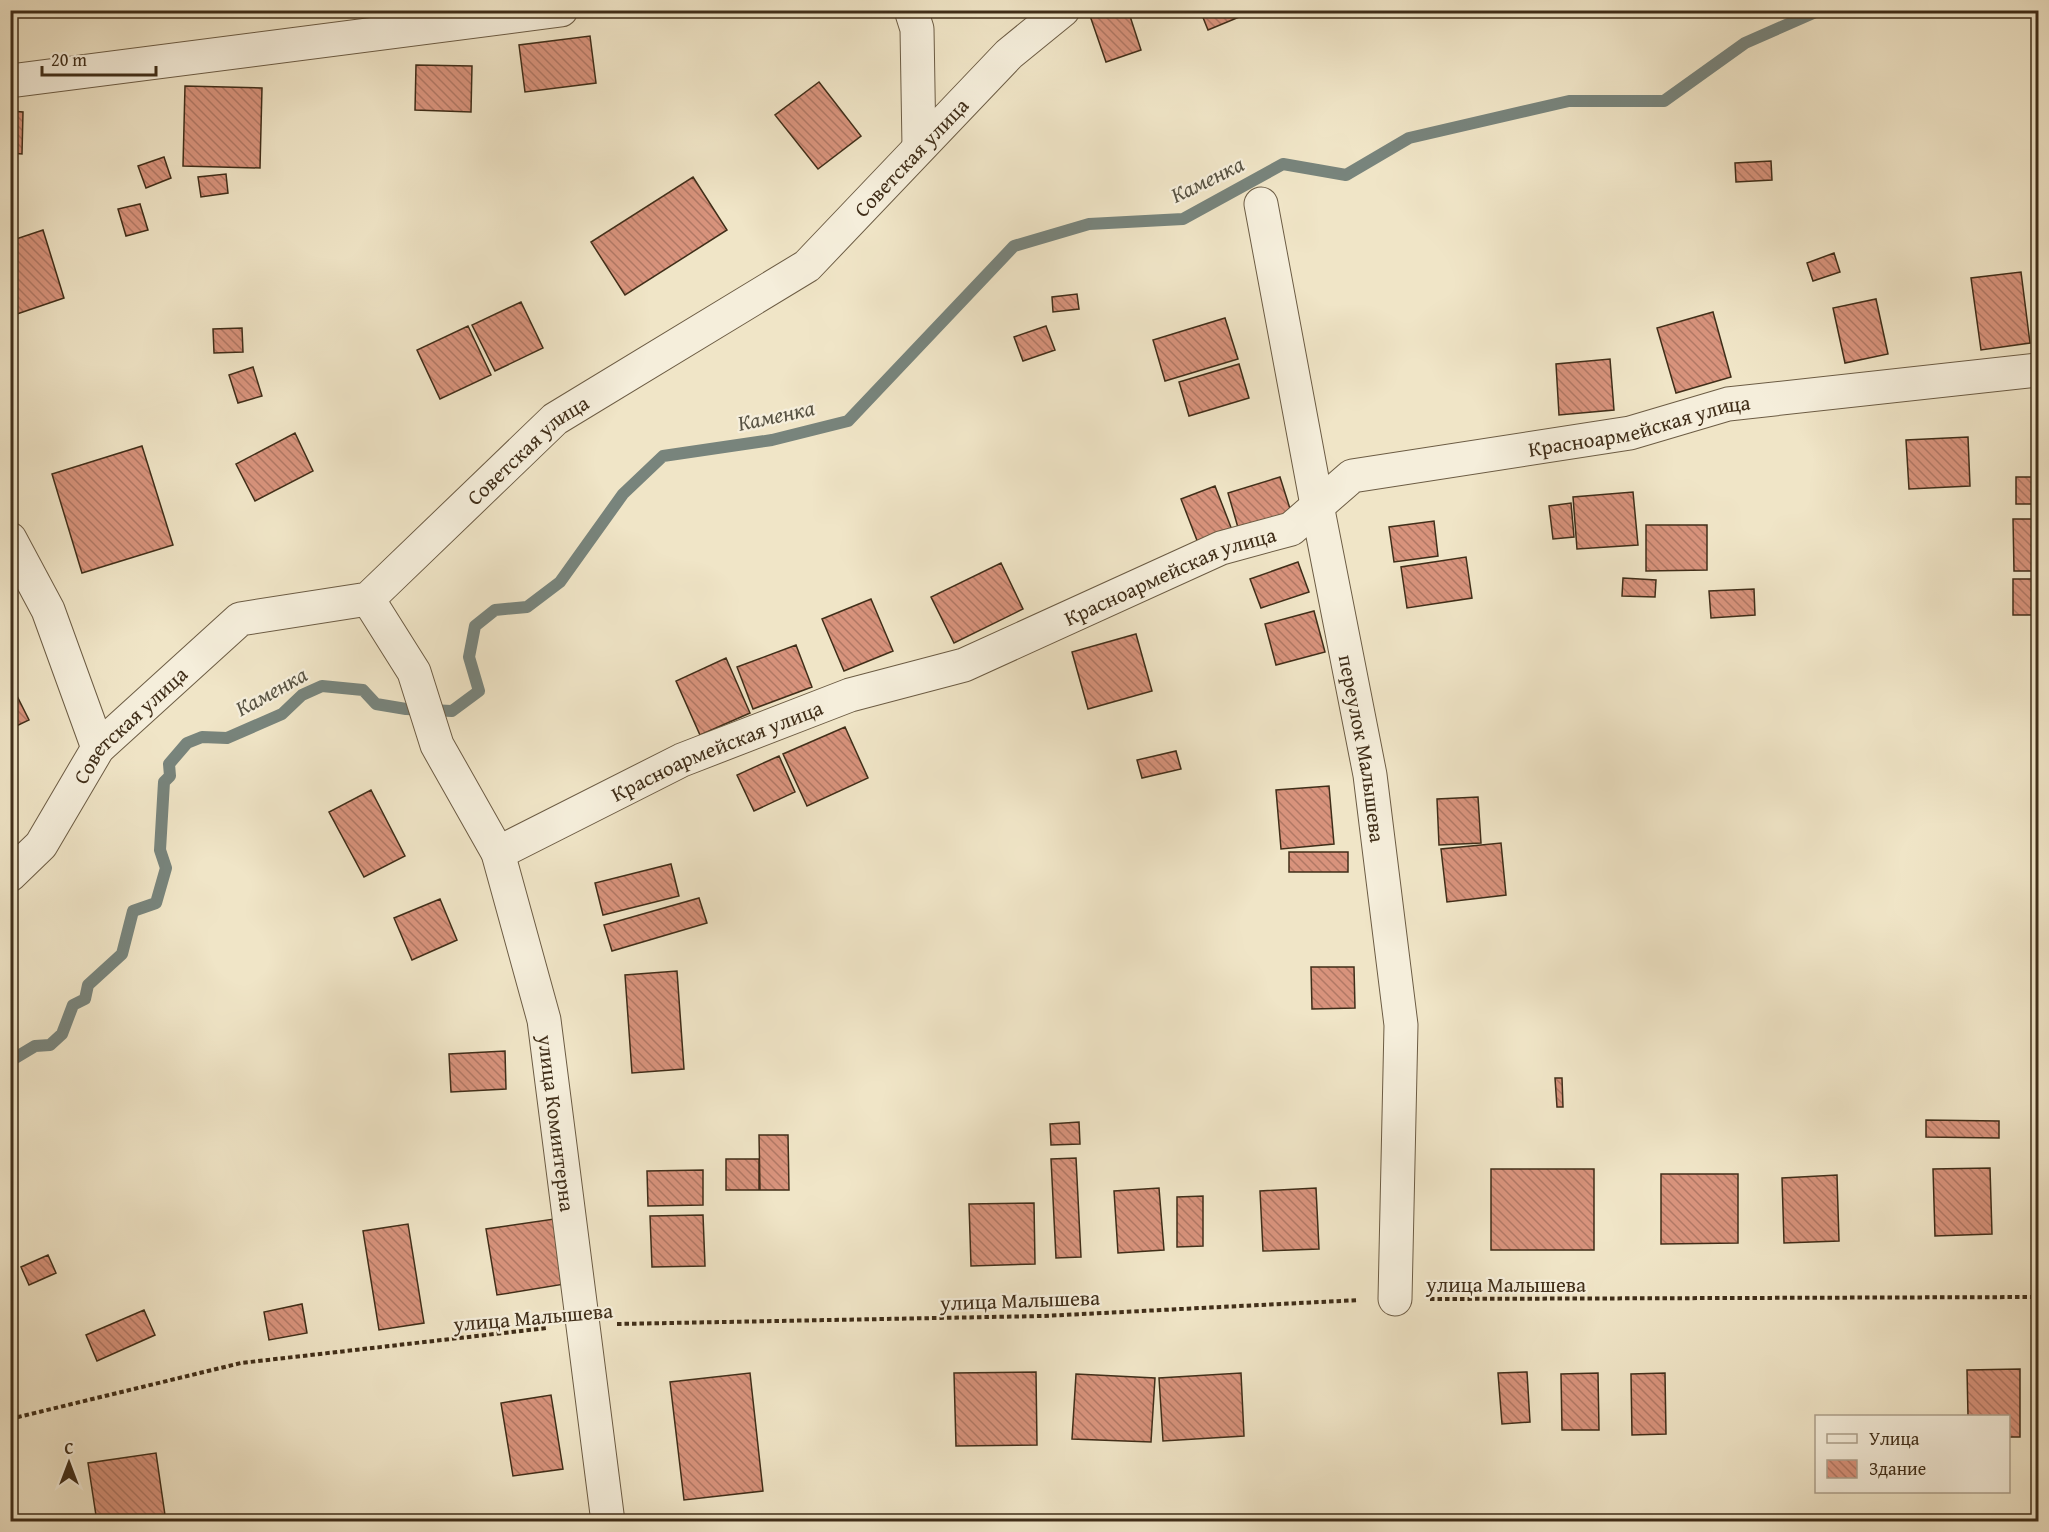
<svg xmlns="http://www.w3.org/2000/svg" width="2049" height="1532" viewBox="0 0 2049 1532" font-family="'Gentium Book Plus',serif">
  <defs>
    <pattern id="building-back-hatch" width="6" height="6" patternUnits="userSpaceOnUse" patternTransform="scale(1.5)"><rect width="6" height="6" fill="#d8937c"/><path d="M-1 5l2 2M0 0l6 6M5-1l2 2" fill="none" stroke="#b17865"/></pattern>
  </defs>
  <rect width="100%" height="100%" fill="#f0e5c7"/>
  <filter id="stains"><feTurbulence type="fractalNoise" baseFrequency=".00333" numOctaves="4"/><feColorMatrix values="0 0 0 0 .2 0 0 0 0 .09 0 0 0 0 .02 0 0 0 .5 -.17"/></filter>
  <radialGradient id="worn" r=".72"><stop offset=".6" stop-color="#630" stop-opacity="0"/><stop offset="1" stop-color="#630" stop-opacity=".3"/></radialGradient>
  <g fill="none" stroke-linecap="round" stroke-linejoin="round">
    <path stroke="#78847c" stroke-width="12" d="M10,1061l25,-15 15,-1 12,-11 11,-29 12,-6 3,-14 34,-31 11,-43 23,-8 10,-35 -6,-18 4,-68 6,-6 -1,-12 18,-21 15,-6 25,1 55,-24 20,-19 20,-9 41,4 13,14 30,5 46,2 27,-20 -10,-34 6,-31 20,-16 32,-3 33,-25 63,-88 40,-38 109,-16 76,-19 166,-175 75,-22 94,-5 100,-55 63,11 63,-37 160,-37h95l81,-58 75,-33"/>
  </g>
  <path fill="url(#building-back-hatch)" stroke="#402e19" stroke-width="1.5" d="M1095,10h33l13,40 -35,12 -17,-49z
    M1200,10h56l-48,20z
    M590,36l6,47 -71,9 -6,-47z
    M416,65l56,1 -1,46 -56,-2z
    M819,82l42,54 -43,33 -43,-54z
    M185,86l77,2 -2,80 -77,-2z
    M10,111l13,1 -1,42 -12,-1z
    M164,157l7,21 -25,10 -8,-22z
    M1771,161l1,19 -36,2 -1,-19z
    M226,174l2,19 -27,4 -3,-20z
    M693,177l34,53 -102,65 -34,-53z
    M140,204l8,26 -22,6 -8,-27z
    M43,230l21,68 -50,17 -4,-11v-63z
    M1834,253l6,19 -27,9 -6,-18z
    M2021,272l9,71 -49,7 -10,-72z
    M1077,294l2,15 -26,3 -1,-15z
    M1876,299l12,55 -43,9 -12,-55z
    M521,302l22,46 -48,23 -23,-46z
    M1713,312l18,65 -55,16 -19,-65z
    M1225,318l13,41 -73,22 -12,-41z
    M468,326l23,49 -51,24 -23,-49z
    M1046,326l9,24 -32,11 -9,-24z
    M242,328l1,24 -29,1 -1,-24z
    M1610,359l4,51 -55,5 -3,-51z
    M1239,364l10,34 -60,18 -10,-34z
    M253,367l9,29 -24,7 -9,-28z
    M295,433l18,38 -58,30 -19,-37z
    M1968,437l2,49 -61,3 -3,-49z
    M142,446l31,99 -91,28 -30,-99z
    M1280,477l12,38 -53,16 -11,-38z
    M2016,477h22v27h-22z
    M1215,486l17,44 -34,13 -17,-44z
    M1633,492l5,53 -61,4 -4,-52z
    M1571,503l3,34 -21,2 -4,-33z
    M2013,519h23v52h-22z
    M1434,521l4,35 -44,6 -5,-35z
    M1646,525h61v45l-61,1z
    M1466,557l6,41 -65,10 -6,-41z
    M1298,562l11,30 -48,16 -11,-29z
    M1001,563l22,46 -69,34 -23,-46z
    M1623,578l33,2 -1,17 -33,-1z
    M2013,579h25v36h-25z
    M1754,589l1,26 -44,3 -2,-27z
    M871,599l22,52 -49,20 -22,-52z
    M1314,611l11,41 -49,13 -11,-41z
    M1136,634l16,57 -64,18 -16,-57z
    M796,645l16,42 -59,22 -16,-42z
    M726,658l24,55 -50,22 -24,-54z
    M10,682l19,38 -19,9z
    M845,727l23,51 -61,28 -24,-52z
    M1176,751l5,18 -39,9 -5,-18z
    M779,756l16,36 -41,19 -17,-36z
    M1329,786l5,58 -53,5 -5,-59z
    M371,790l34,66 -41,21 -35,-65z
    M1478,797l3,46 -42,2 -2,-46z
    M1501,843l5,52 -59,7 -6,-53z
    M1289,852h59v20h-59z
    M671,864l8,32 -76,19 -8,-32z
    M699,898l8,25 -95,28 -8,-26z
    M440,899l17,41 -45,20 -18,-42z
    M1311,967h43l1,41 -43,1z
    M677,971l7,98 -52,4 -7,-98z
    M505,1051l1,38 -55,3 -2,-38z
    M1555,1078h7l1,29h-6z
    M1926,1120l73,1v17l-73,-1z
    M1079,1122l1,22 -29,1 -1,-21z
    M759,1135h29l1,55h-29z
    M1076,1158l5,99 -25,1 -5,-99z
    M726,1159h33v31h-33z
    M1990,1168l2,66 -57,2 -2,-67z
    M1491,1169h103v81h-103z
    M703,1170v35l-55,1 -1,-35z
    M1661,1174h77v69l-77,1z
    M1837,1175l2,66 -55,2 -2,-65z
    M1159,1188l5,62 -46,3 -4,-62z
    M1316,1188l3,61 -56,2 -3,-60z
    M1203,1196v50l-26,1v-50z
    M1034,1203l1,61 -64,2 -2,-62z
    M703,1215l2,51 -53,1 -2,-51z
    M561,1218l10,65 -74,12 -11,-66z
    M408,1224l16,99 -45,7 -16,-99z
    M48,1255l8,18 -27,12 -8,-18z
    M302,1304l5,29 -38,7 -5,-28z
    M144,1310l11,25 -58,26 -11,-26z
    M2020,1369v68h-12v-21h-40l-1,-46z
    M1036,1372l1,73 -81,1 -2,-73z
    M1527,1372l3,50 -28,2 -4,-51z
    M750,1373l13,118 -79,9 -14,-118z
    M1241,1373l3,63 -81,5 -4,-63z
    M1598,1373l1,57h-37l-1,-56z
    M1665,1373l1,61 -34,1 -1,-61z
    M1076,1374l79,4 -4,64 -79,-3z
    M551,1395l12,74 -50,7 -12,-73z
    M156,1453l10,69h-69l-9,-59z"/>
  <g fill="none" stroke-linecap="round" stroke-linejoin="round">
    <defs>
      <g id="minor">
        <path d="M911,10l6,19 2,118"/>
        <path d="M10,81l551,-71"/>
        <path id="s1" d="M1261,204l56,301 53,270 31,250 -6,274"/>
        <path d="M10,539l38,71 50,138"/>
        <path id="s2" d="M368,599l46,73 23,73 61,108 46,167 64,502"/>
        <path id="s3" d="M498,853l184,-93 168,-65 114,-30 257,-117 70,-19 61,-53 278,-43 98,-29 310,-34"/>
        <path id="s4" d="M10,875l31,-30 57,-97 142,-129 128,-20 187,-180 252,-153 202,-212 54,-44"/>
      </g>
    </defs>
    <use href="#minor" stroke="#6c5c44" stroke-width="35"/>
    <path stroke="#402e19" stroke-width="4" stroke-dasharray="4.5 3" stroke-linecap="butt" d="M1430,1299l608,-2
      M617,1324l426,-8 316,-16
      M10,1419l231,-56 306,-35"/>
    <use href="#minor" stroke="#f5eedb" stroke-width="33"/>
  </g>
  <g text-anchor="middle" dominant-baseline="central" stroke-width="4.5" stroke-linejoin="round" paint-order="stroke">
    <g font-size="21" fill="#402e19" stroke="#f5eedb">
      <text stroke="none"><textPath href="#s4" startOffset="1182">Советская улица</textPath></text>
      <text stroke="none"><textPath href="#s3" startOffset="1232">Красноармейская улица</textPath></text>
      <text stroke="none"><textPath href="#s4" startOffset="696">Советская улица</textPath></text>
      <text stroke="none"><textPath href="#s3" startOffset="729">Красноармейская улица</textPath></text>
      <text stroke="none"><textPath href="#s4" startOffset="194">Советская улица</textPath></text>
      <text stroke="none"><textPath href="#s1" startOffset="554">переулок Малышева</textPath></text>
      <text stroke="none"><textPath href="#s3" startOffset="242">Красноармейская улица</textPath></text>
      <text stroke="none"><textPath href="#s2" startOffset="564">улица Коминтерна</textPath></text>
      <text x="1506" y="1284">улица Малышева</text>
      <text transform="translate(1020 1300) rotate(-2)">улица Малышева</text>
      <text transform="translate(533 1317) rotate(-5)">улица Малышева</text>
    </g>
    <g font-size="22" font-style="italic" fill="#575242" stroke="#f5eedb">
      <text transform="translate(1207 179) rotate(-26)">Каменка</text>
      <text transform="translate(776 415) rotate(-12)">Каменка</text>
      <text transform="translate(271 691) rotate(-29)">Каменка</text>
    </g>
  </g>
  <rect width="2049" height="1532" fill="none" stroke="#f0e5c7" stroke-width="36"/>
  <rect x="12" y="12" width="2025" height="1508" fill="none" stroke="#402e19" stroke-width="3"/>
  <rect x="18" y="18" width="2013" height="1496" fill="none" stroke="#402e19" stroke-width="1.5"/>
  <rect x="1815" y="1415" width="195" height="78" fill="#f5eedb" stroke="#ada18d" stroke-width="1.5"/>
  <rect x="1827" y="1434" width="30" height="9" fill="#f5eedb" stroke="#ada18d" stroke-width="1.5"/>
  <text x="1869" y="1445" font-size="18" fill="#402e19">Улица</text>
  <rect x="1827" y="1460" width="30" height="18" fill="url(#building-back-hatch)" stroke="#ada18d" stroke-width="1.5"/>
  <text x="1869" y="1475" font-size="18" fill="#402e19">Здание</text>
  <g transform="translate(69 1463)" stroke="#f5eedb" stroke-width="4.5" paint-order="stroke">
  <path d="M0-4.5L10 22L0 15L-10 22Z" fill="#402e19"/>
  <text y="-9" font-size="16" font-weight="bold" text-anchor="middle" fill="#402e19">С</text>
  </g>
  <path d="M42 66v9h114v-9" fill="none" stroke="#402e19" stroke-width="3"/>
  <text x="51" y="66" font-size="18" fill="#402e19" stroke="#f5eedb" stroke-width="4.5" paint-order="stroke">20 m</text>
  <rect width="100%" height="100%" filter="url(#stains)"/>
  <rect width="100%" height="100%" fill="url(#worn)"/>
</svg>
